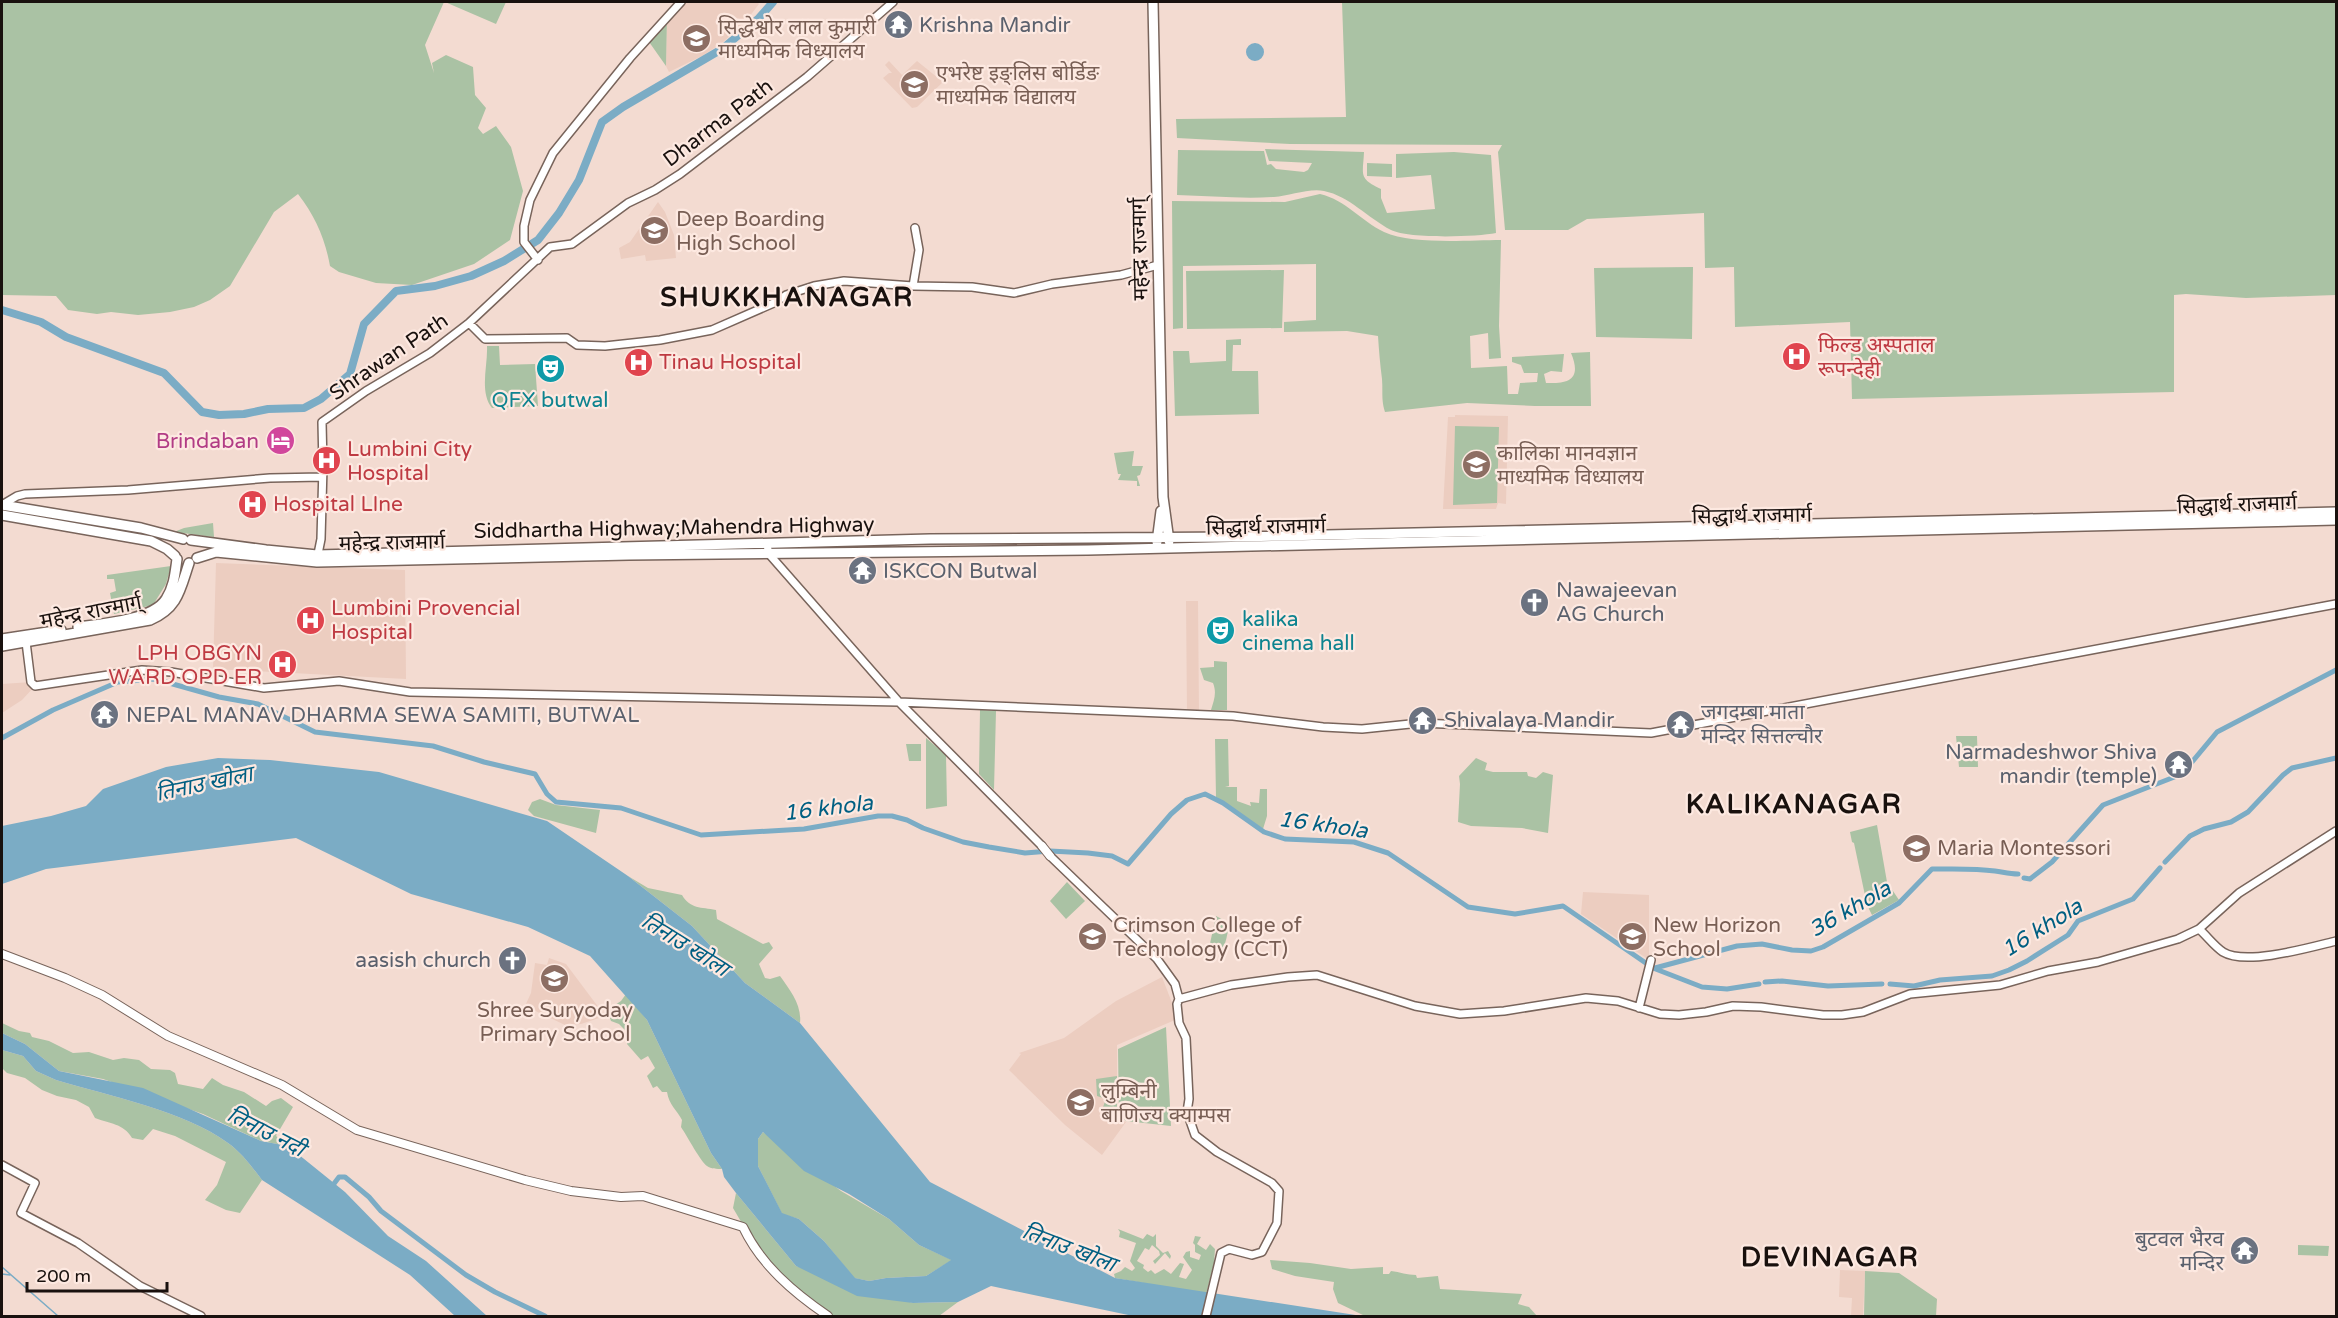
<svg xmlns="http://www.w3.org/2000/svg" width="2338" height="1318" viewBox="0 0 2338 1318" font-family="'Varela Round','Noto Sans Devanagari',sans-serif">
  <rect width="100%" height="100%" fill="#f3dbd1"/>
  <path fill="#eccdc0" d="M682,2h75l2,2 -13,17 -24,22 -20,13 -33,16 -3,-6 1,-49z
    M889,61l13,14 15,-14 26,21 -26,25 -5,1 -29,-30 6,-5h3l-7,-8z
    M658,202l7,10 9,23 2,23 -30,3 -1,-6 -24,4 -2,-11 11,-6z
    M644,350l4,22 -15,3 -4,-22z
    M1455,415l53,1 -2,88 -8,-1 -2,6h-53l5,-92h7z
    M216,563l189,7 1,109 -193,-10z
    M1186,601h12l1,113h-12z
    M31,682l4,4 -13,14 -20,13v-29z
    M1583,892l66,3v65l-68,-46z
    M549,958l17,6 39,52 -24,8 -16,1 -40,-19 6,-13 4,-30 12,2z
    M1162,977l12,31 1,12 -58,25v71l9,6 -24,33 -37,-30 -56,-55 12,-16 -2,-1 45,-15 52,-37z
    M1840,1270l25,1 -2,45h-12l1,-18 -13,-1z"/>
  <path fill="#aac2a4" d="M2,2h442l-19,43 9,28 -2,-10 14,-8 27,12 2,28 11,13 -8,20 5,6 13,-8 15,21 12,44 -13,49 -36,24 -62,21 -36,-2 -37,-11 -9,-6c-5,-28 -15,-50 -32,-72l-24,18 -44,74 -20,14 -16,7 -24,5 -32,3 -27,-3 -14,2 -29,-4 -12,-14 -54,-1z
    M445,2h61l-10,22z
    M1342,2h994v293l-90,3 -60,-4 -12,1v97l-322,7 -2,-77 -115,5 -1,-60 -29,1 -1,-55 -117,6 -19,11h-63l-7,-78 4,-7 -212,-1 -113,-6 -1,-19h3l167,-2z
    M667,17l-1,49 -19,-27z
    M1265,149l99,3c-1,23 -6,26 17,37v9l6,15 48,-4 -4,-34 -35,3v-24l58,-2 37,3 5,78c-20,4 -87,6 -105,-3 -23,-12 -42,-34 -67,-39 -15,-3 -35,5 -50,6 -32,2 -65,-1 -97,-2l1,-45 86,1 3,14 4,-1 5,5 28,3 4,-2 4,-7 -43,-2z
    M1367,163l25,1v13l-25,-1z
    M1320,194c26,6 41,27 64,38 28,13 85,8 117,8l-2,86 2,32 -12,1 -1,-26 -18,3 1,32 36,-2 1,28h10l2,-11 17,-1 1,-9h-14l-3,-8 -9,-3v-5l52,-3 -2,18 -11,-1 -7,3 2,9c23,1 36,-4 25,-30l19,-1 1,54h-56l-68,-3 -82,9c-4,-12 -2,-21 -3,-33 -2,-15 -3,-28 -4,-43l-31,-5 -63,1v-10l32,-2v-56l-133,2v62l-10,1 -1,-128 113,1z
    M1693,267l-1,72 -96,-2 -2,-69z
    M1284,270l-2,58 -95,1 -1,-58z
    M1241,339v6h-8l-1,26h26l1,43 -84,2 -2,-65h16l1,12 36,-2v-21z
    M487,346h12l1,19 35,-1 3,42 -46,2c-13,-16 -4,-43 -5,-62z
    M1455,426l44,1 -2,76 -44,2z
    M1134,451l-2,15h11l-3,9 -3,1 3,10h-3v-5l-19,-1 3,-6h-3l-4,-21z
    M213,523l1,14 -40,-5 10,-4z
    M171,566l-5,18 -13,21 -39,9 -4,-21 6,-2 -2,-12h-7v-4z
    M1214,661l13,1v48h-16c3,-10 6,-17 2,-27l-9,-3 -4,-12 14,-1z
    M980,710l16,1 -2,79 -15,-16z
    M1956,736h21l1,31h-19z
    M926,738l20,17 1,51 -21,3z
    M1215,739h13l1,47 -4,1h12v14l14,5 -1,-4 9,1 1,-14h7v27l-4,13 -47,-32z
    M906,744h15v17h-12z
    M1476,758l11,5 -2,7 8,2h34l1,4 8,2 7,-6 10,3 -5,58 -26,-5 -51,-2 -13,-4 2,-38 -1,-8z
    M540,799l16,6 44,5 -4,23 -62,-17 -6,-6 4,-8z
    M1877,825l10,57 12,18 -27,15 -5,-10 -13,-62 -2,-1 -2,-10z
    M628,876l20,12 34,7c8,14 19,12 34,15l1,9 46,25 6,-2 4,6 -14,16 6,14 5,1 10,-3c10,14 22,29 20,47l-55,-40 -53,-57z
    M1067,882l18,19 -19,18 -16,-18z
    M1216,916l15,8c-6,11 -2,17 -12,29l-10,-5z
    M626,994l21,26 64,133 11,16c-5,0 -11,0 -15,-3 -6,-4 -20,-30 -26,-39l1,-7c-5,-10 -13,-15 -15,-28h-5l-5,-6 -4,2 -6,-12 8,-8 -7,-12 -7,4 -14,-16 1,-11 -9,-9 -8,-3 -4,-11 14,-9z
    M2,1023l17,8 11,2 2,4 17,4 24,12 16,-1 24,8 11,-2 15,2 12,9 19,1 5,3 3,11 25,5 9,-11 11,7 21,7 22,14 6,-5 9,-3 12,9 -17,29 12,10 -27,-5 -58,-27 -100,-35 -44,-8 -34,-27 -23,-11z
    M1166,1027l5,99 -45,-5 -7,-5 -1,-67z
    M2,1050l21,6 13,15 20,9c53,16 129,31 172,63 14,10 24,24 34,37l-22,33 -14,-3 -21,-10 12,-15 9,-23 -51,-26 -22,-7 -10,11 -11,-2c-9,-15 -22,-14 -37,-20l-6,-11 -13,-7 -19,-4 -15,-6 -17,-12 -18,-5 -5,-5z
    M1117,1076v36l-14,-5 3,-8 -9,-3 -1,-17z
    M763,1132l78,59 48,28 30,26 33,15 -26,16 -40,2 -17,3 -15,-3 -30,-37 -25,-22 -17,-5 -24,-48v-27z
    M736,1193l60,73 117,37 45,-1 -19,14h-105l-24,-15 -53,-52 -24,-41z
    M1118,1229l25,10 4,-5 6,3 3,-3v12l7,7 5,-2 3,5 -1,3 -5,-6 -10,11 -2,-3 7,-6 -1,-4 -7,-6 -3,5 -4,-2 -8,13 7,4 -1,3 5,4 3,-2 4,4 9,-5 7,5 9,-11 4,1 -5,13 7,2 6,-9 -9,-13 3,-5 4,-1v6l9,3 2,-5 -6,-3v-7l-2,-2 2,-7 6,1 -4,7 9,6 4,-6 5,5 -1,14 -8,31 -91,-16 -1,-4 7,-3 4,-4 7,4 3,-3 -5,-7 6,-18 -17,-6 1,-5z
    M2298,1245l31,1 -1,10 -30,-1z
    M1270,1260l40,3 41,6 32,-2v7h6l2,-3c9,1 16,4 25,4l1,3 21,-2 2,13 82,5 -4,10 11,3 8,9h-172l-27,-13 -5,-14 1,-7 -39,-6 -23,-7z
    M1865,1271l34,2 38,26 -1,17h-72z"/>
  <path fill="#7bacc5" fill-rule="evenodd" d="M1246 52a9 9 0 1 1 18 0a9 9 0 1 1-18 0Z
    M218,758l52,2 109,12 168,49 81,55 64,50 53,57 55,40 130,159 185,96 247,38h-229l-142,-30 -33,16 -45,1 -56,-7 -61,-30 -60,-73 -12,-16 -2,-8 -11,-16 -64,-133 -57,-64 -62,-29 -117,-33 -115,-56 -250,31 -44,15v-58l49,-10 35,-10 17,-17 63,-22zM763,1132l41,39 45,23 40,25 30,26 32,15 -25,16 -40,2 -17,3 -14,-3 -31,-37 -25,-22 -17,-6 -24,-47v-27z
    M2,1033l23,11 34,27 84,17 118,53 27,5 57,46 43,44 38,25 61,55h-32l-45,-41 -148,-95c-10,-13 -20,-27 -34,-37 -43,-32 -119,-47 -172,-63l-20,-9 -13,-15 -21,-6z"/>
  <g fill="none" stroke-linecap="round" stroke-linejoin="round">
    <path stroke="#7bacc5" stroke-width="1.5" d="M2,1267l56,49
      M2,1274l8,1"/>
    <path stroke="#7bacc5" stroke-width="5" d="M2,738l51,-28 65,-28 37,-3 64,18 39,7 57,28 118,14 51,16 51,12 12,20 9,8 65,6 80,27 103,-6 74,-13h14l15,4 16,8 40,14 26,5 36,6 25,-2 38,2 24,3 16,8 43,-50 16,-14 18,-6 18,9 41,29 21,7 69,3 34,11 80,54 47,7 48,-8 90,62 49,19 25,2 32,-5
      M2165,862l25,-26 14,-7 27,-7 17,-10 35,-37 9,-7 44,-10
      M2024,878l6,1 22,-17 51,-57 79,-31 35,-42 119,-62
      M1655,968l82,-22 25,-2 30,6 19,1 12,-4 76,-44 33,-34c21,0 42,-1 63,2 8,1 14,3 23,3
      M1765,982l17,-1 46,5 54,-2
      M1890,984l24,2 26,-6 52,-4 17,-6 18,-9 41,-26 10,-14 55,-22 27,-31
      M333,1185l6,-8h6l24,20 12,14 85,64 29,17 50,24"/>
    <path stroke="#7bacc5" stroke-width="8" d="M2,310l39,12 25,15 98,36 38,39 17,3 25,-1 24,-5 36,-1 17,-9 29,-25 14,-50 32,-33 39,-5 36,-10 33,-15 34,-21 21,-27 20,-33 23,-58 21,-15 99,-58 37,-31 14,-16"/>
    <defs>
      <path id="tertiary" d="M538,260l-14,-18v-16l6,-26 23,-47 77,-95 51,-56
        M913,286l6,-36 -4,-22
        M469,323l16,16 82,-1 10,7 28,1 55,-6 52,-10 64,-28 10,-7 28,-9 30,-5 69,5 59,1 42,6 38,-9 69,-9 37,-10
        M2,505l15,-9 8,-2 103,-4 142,-12 52,-1
        M767,545l2,9 130,148 143,144
        M317,559l4,-20 2,-72 -1,-45 44,-31 64,-38 39,-30 81,-76 22,-3 56,-41 27,-13 25,-16 127,-97 86,-75
        M26,642l5,40 4,4 107,-16 29,2 93,16 75,-7 71,11 489,10 334,14 90,11 39,2 58,-6 231,10 685,-129
        M1050,856l107,103 18,25 4,15 -2,5 2,19 7,15 3,61 -2,13 8,23 22,17 55,31 7,8 -2,32 -15,29 -10,3 -23,-6 -8,4 -15,63
        M2199,929c8,7 15,17 24,23 23,14 88,-5 113,-11
        M1179,999l52,-14 57,-8 29,-2 98,31 45,8 44,-3 82,-13 32,3 42,13 19,1 27,-3 27,-6 28,1 62,8h19l21,-3 47,-18 90,-9 48,-14 50,-9 80,-23 21,-10 40,-36 97,-62
        M1639,1008l12,-48
        M2,1165l33,18 -14,30 57,30 62,43 61,30"/>
      <path id="secondary" d="M1042,846l8,10
        M2,954l63,24 37,17 66,41 114,49 75,45 168,50 46,11 50,6 22,-1 100,31c18,38 51,66 85,89"/>
      <path id="trunk" d="M1153,2l10,495 6,44
        M2,505l139,23 42,11
        M2,515l149,26 16,8 8,7
        M191,540l75,10 51,5 613,-16 306,-2 1100,-25
        M1157,542l4,-31
        M197,558l19,-6 101,10 312,-7 459,-5 1248,-30
        M78,627c23,-3 75,-7 88,-28 8,-12 9,-26 11,-40
        M2,639l59,-9
        M2,646l148,-26c28,-12 30,-30 39,-57"/>
    </defs>
    <use href="#tertiary" stroke="#78645b" stroke-width="10"/>
    <use href="#secondary" stroke="#78645b" stroke-width="10"/>
    <use href="#trunk" stroke="#78645b" stroke-width="12"/>
    <use href="#tertiary" stroke="#fff" stroke-width="7"/>
    <use href="#secondary" stroke="#fff" stroke-width="8"/>
    <use href="#trunk" stroke="#fff" stroke-width="9"/>
  </g>
  <defs>
    <symbol id="temple-disc" viewBox="-11 -11 22 22"><circle r="9.5" fill="#6b7280" stroke="#fde9e1"/><path d="M0-6L5-2H3V0L6.5 2.5H4V6H1.5V3h-3V6H-4V2.5H-6.5L-3 0V-2H-5Z" fill="#fff"/></symbol>
    <symbol id="school-disc" viewBox="-11 -11 22 22"><circle r="9.5" fill="#8d6e63" stroke="#fde9e1"/><path d="M0-5L7-2L0 1L-7-2ZM-4 1L0 2.5L4 1V4Q0 6-4 4Z" fill="#fff"/></symbol>
    <symbol id="hospital-disc" viewBox="-11 -11 22 22"><circle r="9.5" fill="#e0444e" stroke="#fde9e1"/><path d="M-5-5h3v3.5h4V-5h3V5h-3V1.5h-4V5h-3Z" fill="#fff"/></symbol>
    <symbol id="theatre-disc" viewBox="-11 -11 22 22"><circle r="9.5" fill="#0f9aa8" stroke="#fde9e1"/><path d="M-5-5.5Q0-4 5-5.5V0Q5 5 0 6Q-5 5-5 0ZM-3.3-2.5H-1v1.5H-3.3ZM1-2.5H3.3v1.5H1ZM-2.8 1Q0 5.5 2.8 1Z" fill="#fff"/></symbol>
    <symbol id="hotel-disc" viewBox="-11 -11 22 22"><circle r="9.5" fill="#d1479c" stroke="#fde9e1"/><path d="M-6-4.5h1.5V1H6V5H4.5V3h-9V5H-6ZM-4 0a1.8 1.8 0 1 1 3.6 0ZM.5 0V-2.5h3Q6-2.5 6 0Z" fill="#fff"/></symbol>
    <symbol id="church-disc" viewBox="-11 -11 22 22"><circle r="9.5" fill="#6b7280" stroke="#fde9e1"/><path d="M-1.2-6h2.4v3.5h3.3v2.4h-3.3V6h-2.4V-.1h-3.3v-2.4h3.3Z" fill="#fff"/></symbol>
    <symbol id="university-disc" viewBox="-11 -11 22 22"><circle r="9.5" fill="#8d6e63" stroke="#fde9e1"/><path d="M0-5L7-2L0 1L-7-2ZM-4 1L0 2.5L4 1V4Q0 6-4 4Z" fill="#fff"/></symbol>
  </defs>
  <g fill-rule="evenodd">
    <use href="#temple-disc" x="882" y="8" width="33" height="33"/>
    <use href="#school-disc" x="680" y="22" width="33" height="33"/>
    <use href="#school-disc" x="898" y="68" width="33" height="33"/>
    <use href="#school-disc" x="638" y="214" width="33" height="33"/>
    <use href="#hospital-disc" x="1780" y="340" width="33" height="33"/>
    <use href="#hospital-disc" x="622" y="346" width="33" height="33"/>
    <use href="#theatre-disc" x="534" y="352" width="33" height="33"/>
    <use href="#hotel-disc" x="264" y="424" width="33" height="33"/>
    <use href="#hospital-disc" x="310" y="444" width="33" height="33"/>
    <use href="#school-disc" x="1460" y="448" width="33" height="33"/>
    <use href="#hospital-disc" x="236" y="488" width="33" height="33"/>
    <use href="#temple-disc" x="846" y="554" width="33" height="33"/>
    <use href="#church-disc" x="1518" y="586" width="33" height="33"/>
    <use href="#hospital-disc" x="294" y="604" width="33" height="33"/>
    <use href="#theatre-disc" x="1204" y="614" width="33" height="33"/>
    <use href="#hospital-disc" x="266" y="648" width="33" height="33"/>
    <use href="#temple-disc" x="88" y="698" width="33" height="33"/>
    <use href="#temple-disc" x="1406" y="704" width="33" height="33"/>
    <use href="#temple-disc" x="1664" y="708" width="33" height="33"/>
    <use href="#temple-disc" x="2162" y="748" width="33" height="33"/>
    <use href="#school-disc" x="1900" y="832" width="33" height="33"/>
    <use href="#university-disc" x="1076" y="920" width="33" height="33"/>
    <use href="#school-disc" x="1616" y="920" width="33" height="33"/>
    <use href="#church-disc" x="496" y="944" width="33" height="33"/>
    <use href="#school-disc" x="538" y="962" width="33" height="33"/>
    <use href="#university-disc" x="1064" y="1086" width="33" height="33"/>
    <use href="#temple-disc" x="2228" y="1234" width="33" height="33"/>
  </g>
  <g text-anchor="middle" dominant-baseline="central" stroke-width="4.5" stroke-linejoin="round" paint-order="stroke">
    <g font-size="21" fill="#5b616d" stroke="#fde9e1" text-anchor="start">
      <text x="919" y="25">Krishna Mandir</text>
      <text x="883" y="571">ISKCON Butwal</text>
      <text x="1556" y="590">Nawajeevan<tspan x="1556" dy="24">AG Church</tspan></text>
      <text x="1701" y="712">जगदम्बा माता<tspan x="1701" dy="24">मन्दिर सित्तल्चौर</tspan></text>
      <text x="126" y="715">NEPAL MANAV DHARMA SEWA SAMITI, BUTWAL</text>
      <text x="1444" y="720">Shivalaya Mandir</text>
      <text x="2157" y="752" text-anchor="end">Narmadeshwor Shiva<tspan x="2157" dy="24">mandir (temple)</tspan></text>
      <text x="491" y="960" text-anchor="end">aasish church</text>
      <text x="2224" y="1239" text-anchor="end">बुटवल भैरव<tspan x="2224" dy="24">मन्दिर</tspan></text>
    </g>
    <g font-size="21" fill="#785e54" stroke="#fde9e1" text-anchor="start">
      <text x="718" y="27">सिद्धेश्वोर लाल कुमारी<tspan x="718" dy="24">माध्यमिक विध्यालय</tspan></text>
      <text x="936" y="73">एभरेष्ट इङ्लिस बोर्डिङ<tspan x="936" dy="24">माध्यमिक विद्यालय</tspan></text>
      <text x="676" y="219">Deep Boarding<tspan x="676" dy="24">High School</tspan></text>
      <text x="1497" y="453">कालिका मानवज्ञान<tspan x="1497" dy="24">माध्यमिक विध्यालय</tspan></text>
      <text x="1937" y="848">Maria Montessori</text>
      <text x="1113" y="925">Crimson College of<tspan x="1113" dy="24">Technology (CCT)</tspan></text>
      <text x="1653" y="925">New Horizon<tspan x="1653" dy="24">School</tspan></text>
      <text x="555" y="1010" text-anchor="middle">Shree Suryoday<tspan x="555" dy="24">Primary School</tspan></text>
      <text x="1101" y="1091">लुम्बिनी<tspan x="1101" dy="24">बाणिज्य क्याम्पस</tspan></text>
    </g>
    <g font-size="21" fill="#19110e" stroke="#fde9e1">
      <text transform="translate(718 123) rotate(-37)">Dharma Path</text>
      <text transform="translate(1140 249) rotate(-91)">महेन्द्र राज्मार्ग्</text>
      <text transform="translate(389 357) rotate(-34)">Shrawan Path</text>
      <text transform="translate(2237 505) rotate(-2)">सिद्धार्थ राजमार्ग</text>
      <text transform="translate(1752 516) rotate(-1)">सिद्धार्थ राजमार्ग</text>
      <text transform="translate(1266 527) rotate(-1)">सिद्धार्थ राजमार्ग</text>
      <text transform="translate(674 528) rotate(-1)">Siddhartha Highway;Mahendra Highway</text>
      <text transform="translate(392 543) rotate(-1)">महेन्द्र राजमार्ग</text>
      <text transform="translate(91 612) rotate(-11)">महेन्द्र राज्मार्ग्</text>
    </g>
    <g font-size="21" fill="#be3a42" stroke="#fde9e1" text-anchor="start">
      <text x="1818" y="345">फिल्ड अस्पताल<tspan x="1818" dy="24">रूपन्देही</tspan></text>
      <text x="659" y="362">Tinau Hospital</text>
      <text x="347" y="449">Lumbini City<tspan x="347" dy="24">Hospital</tspan></text>
      <text x="273" y="504">Hospital LIne</text>
      <text x="331" y="608">Lumbini Provencial<tspan x="331" dy="24">Hospital</tspan></text>
      <text x="262" y="653" text-anchor="end">LPH OBGYN<tspan x="262" dy="24">WARD OPD ER</tspan></text>
    </g>
    <g font-size="21" fill="#0d838f" stroke="#fde9e1">
      <text x="550" y="400">QFX butwal</text>
      <text x="1242" y="619" text-anchor="start">kalika<tspan x="1242" dy="24">cinema hall</tspan></text>
    </g>
    <g font-size="21" fill="#b23c85" stroke="#fde9e1" text-anchor="end">
      <text x="259" y="441">Brindaban</text>
    </g>
    <g font-size="22" font-style="italic" fill="#005f82" stroke="#fde9e1">
      <text transform="translate(204 784) rotate(-12)">तिनाउ खोला</text>
      <text transform="translate(828 808) rotate(-7)">16 khola</text>
      <text transform="translate(1323 825) rotate(8)">16 khola</text>
      <text transform="translate(1850 909) rotate(-30)">36 khola</text>
      <text transform="translate(2042 928) rotate(-32)">16 khola</text>
      <text transform="translate(685 945) rotate(32)">तिनाउ खोला</text>
      <text transform="translate(266 1132) rotate(27)">तिनाउ नदी</text>
      <text transform="translate(1069 1248) rotate(21)">तिनाउ खोला</text>
    </g>
    <g font-size="27" font-weight="bold" letter-spacing="1.5" fill="#19110e" stroke="#fde9e1">
      <text x="787" y="297">SHUKKHANAGAR</text>
      <text x="1794" y="804">KALIKANAGAR</text>
      <text x="1830" y="1257">DEVINAGAR</text>
    </g>
  </g>
  <rect width="2338" height="1318" fill="none" stroke="#19110e" stroke-width="6"/>
  <path d="M27 1282v9h140v-9" fill="none" stroke="#19110e" stroke-width="3"/>
  <text x="36" y="1282" font-size="18" fill="#19110e" stroke="#fde9e1" stroke-width="4.5" paint-order="stroke">200 m</text>
</svg>
